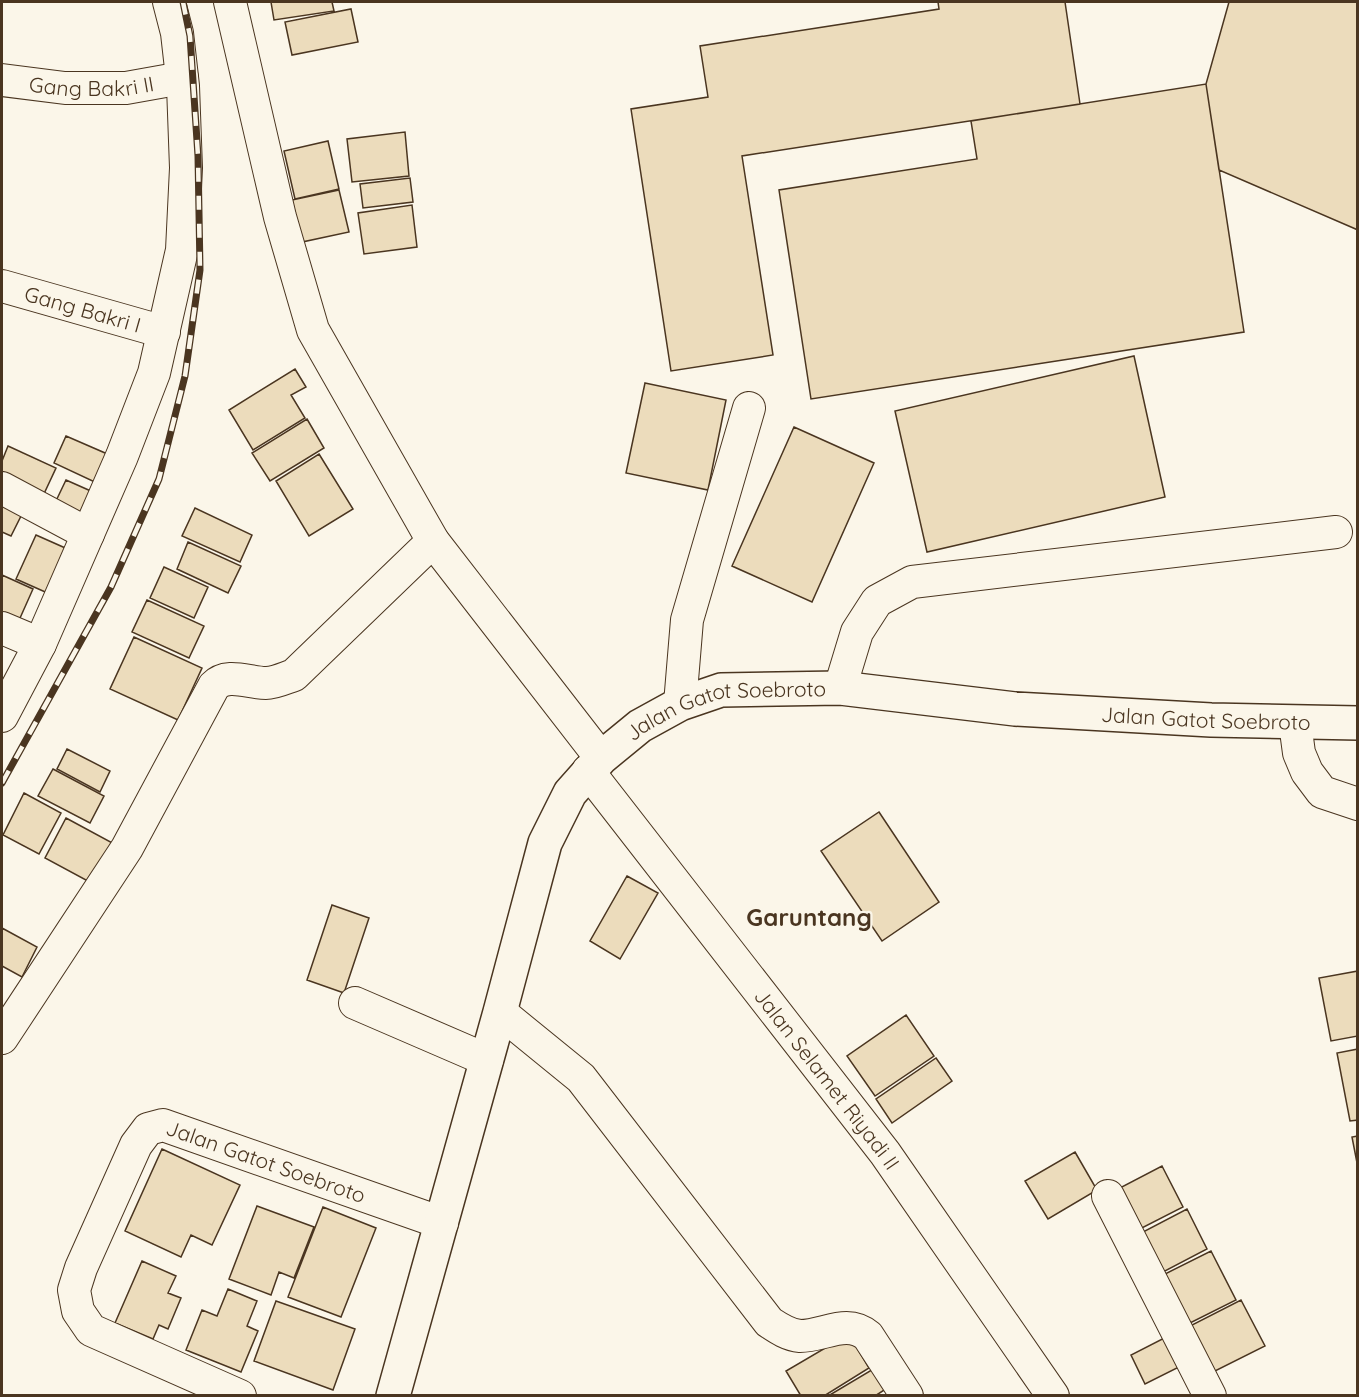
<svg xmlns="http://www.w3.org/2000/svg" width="1359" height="1397" font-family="Quicksand,sans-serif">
<rect width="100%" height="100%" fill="#fbf6e9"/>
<path fill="#ecdcbc" stroke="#4a3520" stroke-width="1.5" d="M271,2H332L334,11L274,20Z
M938,2H1065L1080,104L742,156L773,355L671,371L631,109L708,97L700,46L939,9Z
M1229,2H1358V230L1219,170L1206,84Z
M351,9L358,42L292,55L285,22Z
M1206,84L1244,332L811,399L779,190L977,159L971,121Z
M405,132L409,176L352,182L347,139Z
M328,141L339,189L295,199L284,151Z
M410,178L413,202L363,208L360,184Z
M339,190L349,232L302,242L292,200Z
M412,205L417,247L364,254L358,213Z
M1134,356L1165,497L927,552L895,411Z
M295,369L306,387L291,395L305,418L253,450L229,410Z
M645,383L726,400L708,490L626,473Z
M307,419L324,448L270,481L252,453Z
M794,427L874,463L812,602L732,566Z
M66,436L112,456L99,484L54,463Z
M8,446L56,468L42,498L2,480V461Z
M319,454L353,509L309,536L276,481Z
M66,480L102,496L91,521L54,505Z
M2,499L24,510L11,536L2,532Z
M195,508L252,535L240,562L182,536Z
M36,535L72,551L52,595L16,579Z
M188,542L241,566L228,593L177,569Z
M164,567L208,587L194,618L150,598Z
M2,575L33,589L16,627L2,621Z
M147,600L204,626L189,658L132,632Z
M134,637L202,668L178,720L110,689Z
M67,749L110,771L100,792L57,769Z
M53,769L104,796L90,823L38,796Z
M24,793L61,813L39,854L3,835Z
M879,812L939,902L882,941L821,851Z
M66,818L118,846L97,886L45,858Z
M627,876L658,893L620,959L590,941Z
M332,905L369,918L344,993L307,980Z
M2,928L37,947L22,977L2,966Z
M1358,971V1036L1331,1041L1319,978Z
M906,1015L934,1056L875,1096L847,1056Z
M1358,1049V1120L1350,1121L1337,1053Z
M936,1058L952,1081L892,1123L876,1099Z
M1358,1136V1168L1352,1137Z
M162,1149L240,1185L212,1245L191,1235L181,1257L125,1231Z
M1075,1152L1097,1190L1048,1219L1025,1181Z
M1162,1166L1183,1207L1134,1232L1114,1191Z
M257,1206L314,1227L294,1278L279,1272L271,1295L229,1279Z
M323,1207L376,1228L341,1317L288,1297Z
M1187,1209L1207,1249L1161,1273L1141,1233Z
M1211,1251L1236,1300L1188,1324L1163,1275Z
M142,1261L176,1276L168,1293L181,1298L168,1329L159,1325L153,1339L115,1323Z
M228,1289L257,1301L247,1326L258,1331L241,1372L186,1350L202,1310L217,1316Z
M1241,1300L1265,1346L1213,1372L1190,1326Z
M276,1301L355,1329L333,1390L254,1361Z
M1176,1332L1191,1361L1145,1384L1131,1355Z
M849,1334L869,1368L824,1396H801L786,1371Z
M880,1365L892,1385L875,1396H828Z"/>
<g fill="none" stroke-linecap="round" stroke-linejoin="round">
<g stroke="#4a3520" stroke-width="34">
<g id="minor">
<path d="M230,2L280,217L313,330L433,541L601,758"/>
<path id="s1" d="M2,80L65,88H126L182,78"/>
<path id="s2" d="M2,286L164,332"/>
<path d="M2,488L88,534"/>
<path d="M2,628L40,644"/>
<path d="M840,688L857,632L877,601L912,582L1336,532"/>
<path d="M680,704L687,620L749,408"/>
<path d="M2,716L40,644L122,456L154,373L182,250L186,168L183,86L177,33L169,2"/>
<path d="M1295,723L1299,753L1307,772L1322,792L1358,804"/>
<path id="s3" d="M588,771L885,1153L1053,1396"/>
<path d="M355,1003L487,1060"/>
<path d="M500,1012L581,1078L769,1322C778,1328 788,1335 800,1336C824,1336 847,1318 868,1336L907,1396"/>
<path d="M2,1038L127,848L214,686C227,672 249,683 266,683C275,683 285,678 294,675L433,541"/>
<path d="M1108,1196L1210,1396"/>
<path id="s4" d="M240,1396L91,1330L78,1311L74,1290L81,1268L136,1145L148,1129L163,1125L442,1223"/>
</g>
</g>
<g stroke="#4a3520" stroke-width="36">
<g id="major">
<path id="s5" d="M393,1396L500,1012L545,843L570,793L601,758L640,726L680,704L721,690L840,688L1015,709L1211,720L1358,723"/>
</g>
</g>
<use href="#minor" stroke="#fbf6e9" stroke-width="32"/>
<use href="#major" stroke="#fbf6e9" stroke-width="33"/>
<g stroke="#4a3520" stroke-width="7">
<path id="rail" d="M2,783L111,587L159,479L185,376L200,270L198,156L190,36L183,2"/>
</g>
<use href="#rail" stroke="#fbf6e9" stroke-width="4.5" stroke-dasharray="14" stroke-linecap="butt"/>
</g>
<g text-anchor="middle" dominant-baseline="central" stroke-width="4.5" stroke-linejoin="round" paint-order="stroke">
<g font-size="21" fill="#4a3520" stroke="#fbf6e9">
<text stroke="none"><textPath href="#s1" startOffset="90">Gang Bakri II</textPath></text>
<text stroke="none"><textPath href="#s2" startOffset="84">Gang Bakri I</textPath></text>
<text stroke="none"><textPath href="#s5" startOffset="816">Jalan Gatot Soebroto</textPath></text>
<text stroke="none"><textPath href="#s5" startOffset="1302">Jalan Gatot Soebroto</textPath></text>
<text stroke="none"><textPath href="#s3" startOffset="390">Jalan Selamet Riyadi II</textPath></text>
<text stroke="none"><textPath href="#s4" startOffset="510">Jalan Gatot Soebroto</textPath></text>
</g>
<g font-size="24" font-weight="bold" fill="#4a3520" stroke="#fbf6e9">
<text x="809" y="917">Garuntang</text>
</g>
</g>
<rect width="1359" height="1397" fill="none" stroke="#4a3520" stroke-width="6"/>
</svg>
